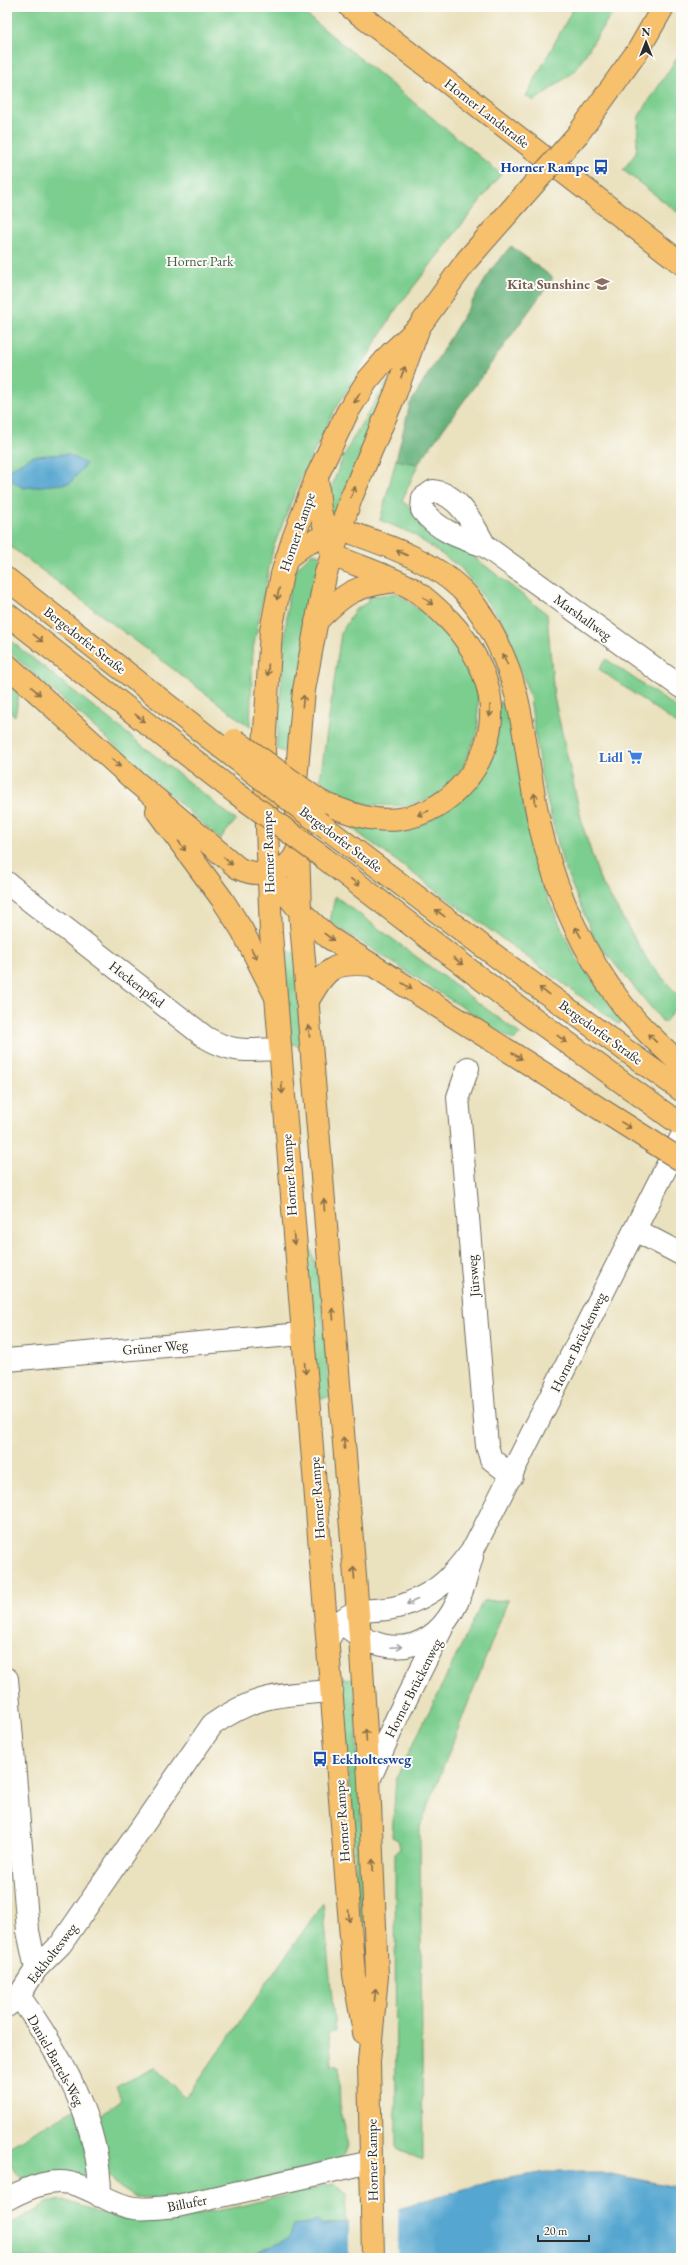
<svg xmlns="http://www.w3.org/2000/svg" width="688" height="2265" font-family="'EB Garamond',serif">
<rect width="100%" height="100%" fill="#fdfcf7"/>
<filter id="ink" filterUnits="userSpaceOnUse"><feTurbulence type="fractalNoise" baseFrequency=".025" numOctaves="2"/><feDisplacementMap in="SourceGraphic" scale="8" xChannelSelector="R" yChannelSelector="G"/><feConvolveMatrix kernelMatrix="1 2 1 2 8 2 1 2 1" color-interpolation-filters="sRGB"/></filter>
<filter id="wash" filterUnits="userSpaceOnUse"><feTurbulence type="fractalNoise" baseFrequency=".012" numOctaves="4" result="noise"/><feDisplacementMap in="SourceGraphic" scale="16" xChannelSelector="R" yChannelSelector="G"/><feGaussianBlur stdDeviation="0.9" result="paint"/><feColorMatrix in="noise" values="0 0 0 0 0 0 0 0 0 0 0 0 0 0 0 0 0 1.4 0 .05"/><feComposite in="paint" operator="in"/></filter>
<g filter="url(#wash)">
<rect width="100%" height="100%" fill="#eae1be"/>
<path fill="#7cce8f" stroke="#547c5d" d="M7,7H297L501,174L394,312L332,415L300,480L273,548L253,649L250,727L7,544Z
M574,7H619L606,22L575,71L534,101L526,96Z
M681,52V215L623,170L636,153L639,116Z
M388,381L390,383L336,512L327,511C333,463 363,422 388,381Z
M396,460L418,464L402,501L547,614L554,697L583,827L600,880L648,961L681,999V1002L664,1023L595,940L563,864L541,776L530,697L506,627L461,568L413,534L380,520Z
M312,553L320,555L290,754L276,749L289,588L298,567Z
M397,593L442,627L461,652L478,690V731L462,769L434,798L407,806L370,805L343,797L320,780L341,633L355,610L368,602V597Z
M7,638L236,820L220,839L7,650Z
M606,659L681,711V727L599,669Z
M7,684L19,694L15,716L7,710Z
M499,702H509L515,727L524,809L543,888L572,951L622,1022L618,1024L354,830V824L382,830L424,824L462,799L495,754Z
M335,896L520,1034V1035L513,1040L330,922Z
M283,950L295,953L301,1042L299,1046L287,1042Z
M310,1246L320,1281L330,1397L321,1398L316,1382L306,1247Z
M508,1600L420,1827L423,2160L396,2149L395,1853L400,1849L398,1840L392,1837L396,1779L483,1601Z
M354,1678L366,1923L360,1924L341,1679Z
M323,1903L335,2031L329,2032L332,2065L339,2066L340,2112L348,2145L344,2156L334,2163L173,2200L136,2198L118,2186L107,2173L93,2122L121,2100L116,2087L154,2068L186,2098Z
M77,2108L90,2172C83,2180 29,2182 20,2176C12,2170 7,2157 7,2148Z
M334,2184L347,2193L346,2223L324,2225L290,2238L247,2258H7V2226L49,2202L61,2199L123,2220L177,2219L236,2207Z"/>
<path fill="#65b17a" stroke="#486e52" d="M511,246L553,278L418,464L396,460L410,404L493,267Z"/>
<path fill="#55a6d0" stroke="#40687e" d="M68,454L86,464L70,483L23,488L7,478V471L33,456Z
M546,2172H601L681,2188V2258H247L289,2238L294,2226L316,2220L324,2225L346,2223L492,2181Z"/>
<path fill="#eae1be" d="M398,2206V2258H349V2221Z"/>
</g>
<g filter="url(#ink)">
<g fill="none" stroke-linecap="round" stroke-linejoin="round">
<g stroke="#6e6b5e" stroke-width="24">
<path id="minor" d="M485,546C474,525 459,494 433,491L423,498L422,510C438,531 461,538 485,546L681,687
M7,883L205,1037C234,1054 247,1050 280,1049
M468,1068L458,1097L487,1446L491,1459L512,1476
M635,1230L681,1254
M7,1360L302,1334
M347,1627C394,1664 441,1647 461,1593C466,1581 468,1569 472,1557
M328,1640C351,1596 373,1619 409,1603C443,1589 453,1575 475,1546L681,1138
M7,1679L28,1931L36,1969
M369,1780L399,1713L442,1628
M19,1996C61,2055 100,2122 100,2196
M7,2006L19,1996L36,1969L61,1944L212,1725C256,1694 280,1695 332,1691
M7,2199C29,2187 55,2176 80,2186C99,2193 114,2205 134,2208C149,2210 163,2207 177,2206L371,2162"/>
</g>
<g stroke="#6e6b5e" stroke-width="24">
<path id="major" d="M350,7L681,263
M578,134L639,49L663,7
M364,2033L354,1975L271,933L264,748L271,631L282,574L293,539L317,476L347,413L367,381L391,353L419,327L467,260L518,202
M373,2258L369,2062L377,1976L369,1780L360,1637L300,911L296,781L304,690L325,576L351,498L396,392L419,327"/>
</g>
<g stroke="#6e6b5e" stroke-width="24">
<path id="highway" d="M317,476L320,510L332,555C358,566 388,575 413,589C426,598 439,610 450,621C471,643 489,676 491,707C494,760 452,812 400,819C372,823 346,812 321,802
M287,558L304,545L341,529C382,544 429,558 461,589C472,599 481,613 489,627C529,696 523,763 543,838C558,897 585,955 622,1004C639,1026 660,1045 681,1064
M7,579L235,758
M7,614L236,793
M316,622C344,593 355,586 395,581
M7,665L135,781L238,868C258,878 289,874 297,851
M157,811L222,899L242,930L275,995
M322,825L521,975L681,1090
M324,858L510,1001L681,1125
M269,873L300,911L328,937L651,1141
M307,1002C327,968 332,961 373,965"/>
</g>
<use href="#minor" stroke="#fff" stroke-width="22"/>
<use href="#major" stroke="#f7c06c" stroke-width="22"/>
<use href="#highway" stroke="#f7c06c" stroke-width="22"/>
<g stroke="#6e6b5e" stroke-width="24" stroke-linecap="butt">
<path id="major-bridge" d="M518,202L578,134"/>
</g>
<g stroke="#6e6b5e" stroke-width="24" stroke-linecap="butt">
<path id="highway-bridge" d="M235,740L321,802
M235,758L322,825
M236,793L324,858
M651,1141L681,1160"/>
</g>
<use href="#major-bridge" stroke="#f7c06c" stroke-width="22"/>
<use href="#highway-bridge" stroke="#f7c06c" stroke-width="22"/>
</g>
<defs><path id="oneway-shaft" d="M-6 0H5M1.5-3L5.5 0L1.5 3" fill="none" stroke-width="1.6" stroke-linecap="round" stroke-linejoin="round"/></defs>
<g stroke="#876e48">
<use href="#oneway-shaft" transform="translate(403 372) rotate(-70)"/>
<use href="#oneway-shaft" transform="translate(357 398) rotate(121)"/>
<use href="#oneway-shaft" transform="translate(353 492) rotate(-67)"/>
<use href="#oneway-shaft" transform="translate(402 553) rotate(-156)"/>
<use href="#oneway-shaft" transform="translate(278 594) rotate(102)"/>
<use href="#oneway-shaft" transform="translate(428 601) rotate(40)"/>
<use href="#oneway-shaft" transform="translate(38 638) rotate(38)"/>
<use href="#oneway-shaft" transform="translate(505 659) rotate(-114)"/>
<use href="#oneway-shaft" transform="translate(268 670) rotate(94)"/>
<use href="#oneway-shaft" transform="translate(36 691) rotate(42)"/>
<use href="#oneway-shaft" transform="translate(303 701) rotate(-84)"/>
<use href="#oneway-shaft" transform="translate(490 711) rotate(91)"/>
<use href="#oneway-shaft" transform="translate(140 718) rotate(38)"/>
<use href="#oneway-shaft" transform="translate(116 763) rotate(42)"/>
<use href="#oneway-shaft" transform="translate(535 799) rotate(-99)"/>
<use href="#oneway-shaft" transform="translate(423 813) rotate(157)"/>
<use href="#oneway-shaft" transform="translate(182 846) rotate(54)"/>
<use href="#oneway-shaft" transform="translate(228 861) rotate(41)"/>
<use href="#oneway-shaft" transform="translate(355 882) rotate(38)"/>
<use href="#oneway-shaft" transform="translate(440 913) rotate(-143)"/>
<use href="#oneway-shaft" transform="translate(578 932) rotate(-120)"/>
<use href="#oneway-shaft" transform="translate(329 937) rotate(37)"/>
<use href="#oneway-shaft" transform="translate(254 954) rotate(63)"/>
<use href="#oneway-shaft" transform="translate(458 961) rotate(38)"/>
<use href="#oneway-shaft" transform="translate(407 986) rotate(32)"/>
<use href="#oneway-shaft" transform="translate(544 991) rotate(-144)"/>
<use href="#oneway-shaft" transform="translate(309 1031) rotate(-95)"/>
<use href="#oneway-shaft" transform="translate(652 1038) rotate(-136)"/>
<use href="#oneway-shaft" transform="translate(562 1039) rotate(36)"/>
<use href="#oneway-shaft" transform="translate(517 1056) rotate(32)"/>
<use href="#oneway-shaft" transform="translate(282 1088) rotate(86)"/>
<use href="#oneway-shaft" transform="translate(626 1125) rotate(32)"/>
<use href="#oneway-shaft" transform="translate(324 1205) rotate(-95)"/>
<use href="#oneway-shaft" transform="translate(294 1239) rotate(85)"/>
<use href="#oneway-shaft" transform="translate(333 1314) rotate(-95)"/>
<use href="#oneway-shaft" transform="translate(305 1368) rotate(85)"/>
<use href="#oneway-shaft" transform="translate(344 1443) rotate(-95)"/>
<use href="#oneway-shaft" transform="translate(354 1573) rotate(-95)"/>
<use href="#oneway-shaft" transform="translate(366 1735) rotate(-94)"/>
<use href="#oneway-shaft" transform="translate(373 1865) rotate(-92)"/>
<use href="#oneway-shaft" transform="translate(349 1916) rotate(86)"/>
<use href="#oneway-shaft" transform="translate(375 1995) rotate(-85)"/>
</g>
<g stroke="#a0a0a0">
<use href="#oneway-shaft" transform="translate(412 1602) rotate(156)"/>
<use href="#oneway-shaft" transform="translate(396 1647) rotate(-3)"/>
</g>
</g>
<defs>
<g id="bus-bare" transform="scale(1.2)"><path d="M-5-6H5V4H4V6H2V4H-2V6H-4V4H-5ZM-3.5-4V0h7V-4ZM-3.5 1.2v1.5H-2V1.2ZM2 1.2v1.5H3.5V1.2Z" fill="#1a4fb4" stroke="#fdfcf7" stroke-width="2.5" paint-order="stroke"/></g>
<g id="school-bare" transform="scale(1.2)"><path d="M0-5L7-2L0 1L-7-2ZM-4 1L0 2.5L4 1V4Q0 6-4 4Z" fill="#8d6e63" stroke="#fdfcf7" stroke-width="2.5" paint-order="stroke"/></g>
<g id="supermarket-bare" transform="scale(1.2)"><path d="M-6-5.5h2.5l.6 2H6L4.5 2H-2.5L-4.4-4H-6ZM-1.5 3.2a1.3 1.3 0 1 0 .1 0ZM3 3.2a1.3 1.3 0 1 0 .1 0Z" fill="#3f7fe0" stroke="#fdfcf7" stroke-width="2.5" paint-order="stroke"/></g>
</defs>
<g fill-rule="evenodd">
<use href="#bus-bare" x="601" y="167"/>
<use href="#school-bare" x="602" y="284"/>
<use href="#supermarket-bare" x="635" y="757"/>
<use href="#bus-bare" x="320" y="1759"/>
</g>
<g text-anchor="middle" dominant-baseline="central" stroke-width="4" stroke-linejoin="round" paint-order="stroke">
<g font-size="14" fill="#2b2b2b" stroke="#fdfcf7">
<text transform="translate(487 113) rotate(38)">Horner Landstraße</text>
<text transform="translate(297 532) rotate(-71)">Horner Rampe</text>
<text transform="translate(583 617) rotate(36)">Marshallweg</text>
<text transform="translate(85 640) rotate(38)">Bergedorfer Straße</text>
<text transform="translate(341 839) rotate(37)">Bergedorfer Straße</text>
<text transform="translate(268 852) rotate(-92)">Horner Rampe</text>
<text transform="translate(137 984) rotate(38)">Heckenpfad</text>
<text transform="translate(601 1032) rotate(36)">Bergedorfer Straße</text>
<text transform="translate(289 1175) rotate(-94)">Horner Rampe</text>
<text transform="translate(473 1276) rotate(-95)">Jürsweg</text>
<text transform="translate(578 1342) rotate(-64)">Horner Brückenweg</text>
<text transform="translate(155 1347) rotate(-5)">Grüner Weg</text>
<text transform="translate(317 1498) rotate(-94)">Horner Rampe</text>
<text transform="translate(413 1688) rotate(-63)">Horner Brückenweg</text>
<text transform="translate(342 1821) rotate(-94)">Horner Rampe</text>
<text transform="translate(52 1953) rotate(-52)">Eekholtesweg</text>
<text transform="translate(56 2060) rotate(61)">Daniel-Bartels-Weg</text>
<text transform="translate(372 2160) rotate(-91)">Horner Rampe</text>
<text transform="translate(187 2203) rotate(-11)">Billufer</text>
</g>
<g font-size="14" font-weight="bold" fill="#164399" stroke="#fdfcf7" text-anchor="end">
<text x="589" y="167">Horner Rampe</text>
<text x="332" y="1759" text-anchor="start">Eekholtesweg</text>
</g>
<g font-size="14" fill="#435c49" stroke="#fdfcf7">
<text x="200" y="261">Horner Park</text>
</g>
<g font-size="14" font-weight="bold" fill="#785e54" stroke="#fdfcf7" text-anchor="end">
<text x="590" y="284">Kita Sunshine</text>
</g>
<g font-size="14" font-weight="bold" fill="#366cbe" stroke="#fdfcf7" text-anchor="end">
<text x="623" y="757">Lidl</text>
</g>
</g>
<rect width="688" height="2265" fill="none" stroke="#fdfcf7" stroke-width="24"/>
<g transform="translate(646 42)" stroke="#fdfcf7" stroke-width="3" paint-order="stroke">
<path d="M0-3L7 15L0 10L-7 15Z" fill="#2b2b2b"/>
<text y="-6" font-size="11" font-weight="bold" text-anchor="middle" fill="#2b2b2b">N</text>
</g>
<path d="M538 2235v6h51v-6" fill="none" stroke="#2b2b2b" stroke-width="2"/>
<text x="544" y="2235" font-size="12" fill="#2b2b2b" stroke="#fdfcf7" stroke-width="3" paint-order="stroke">20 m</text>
</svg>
